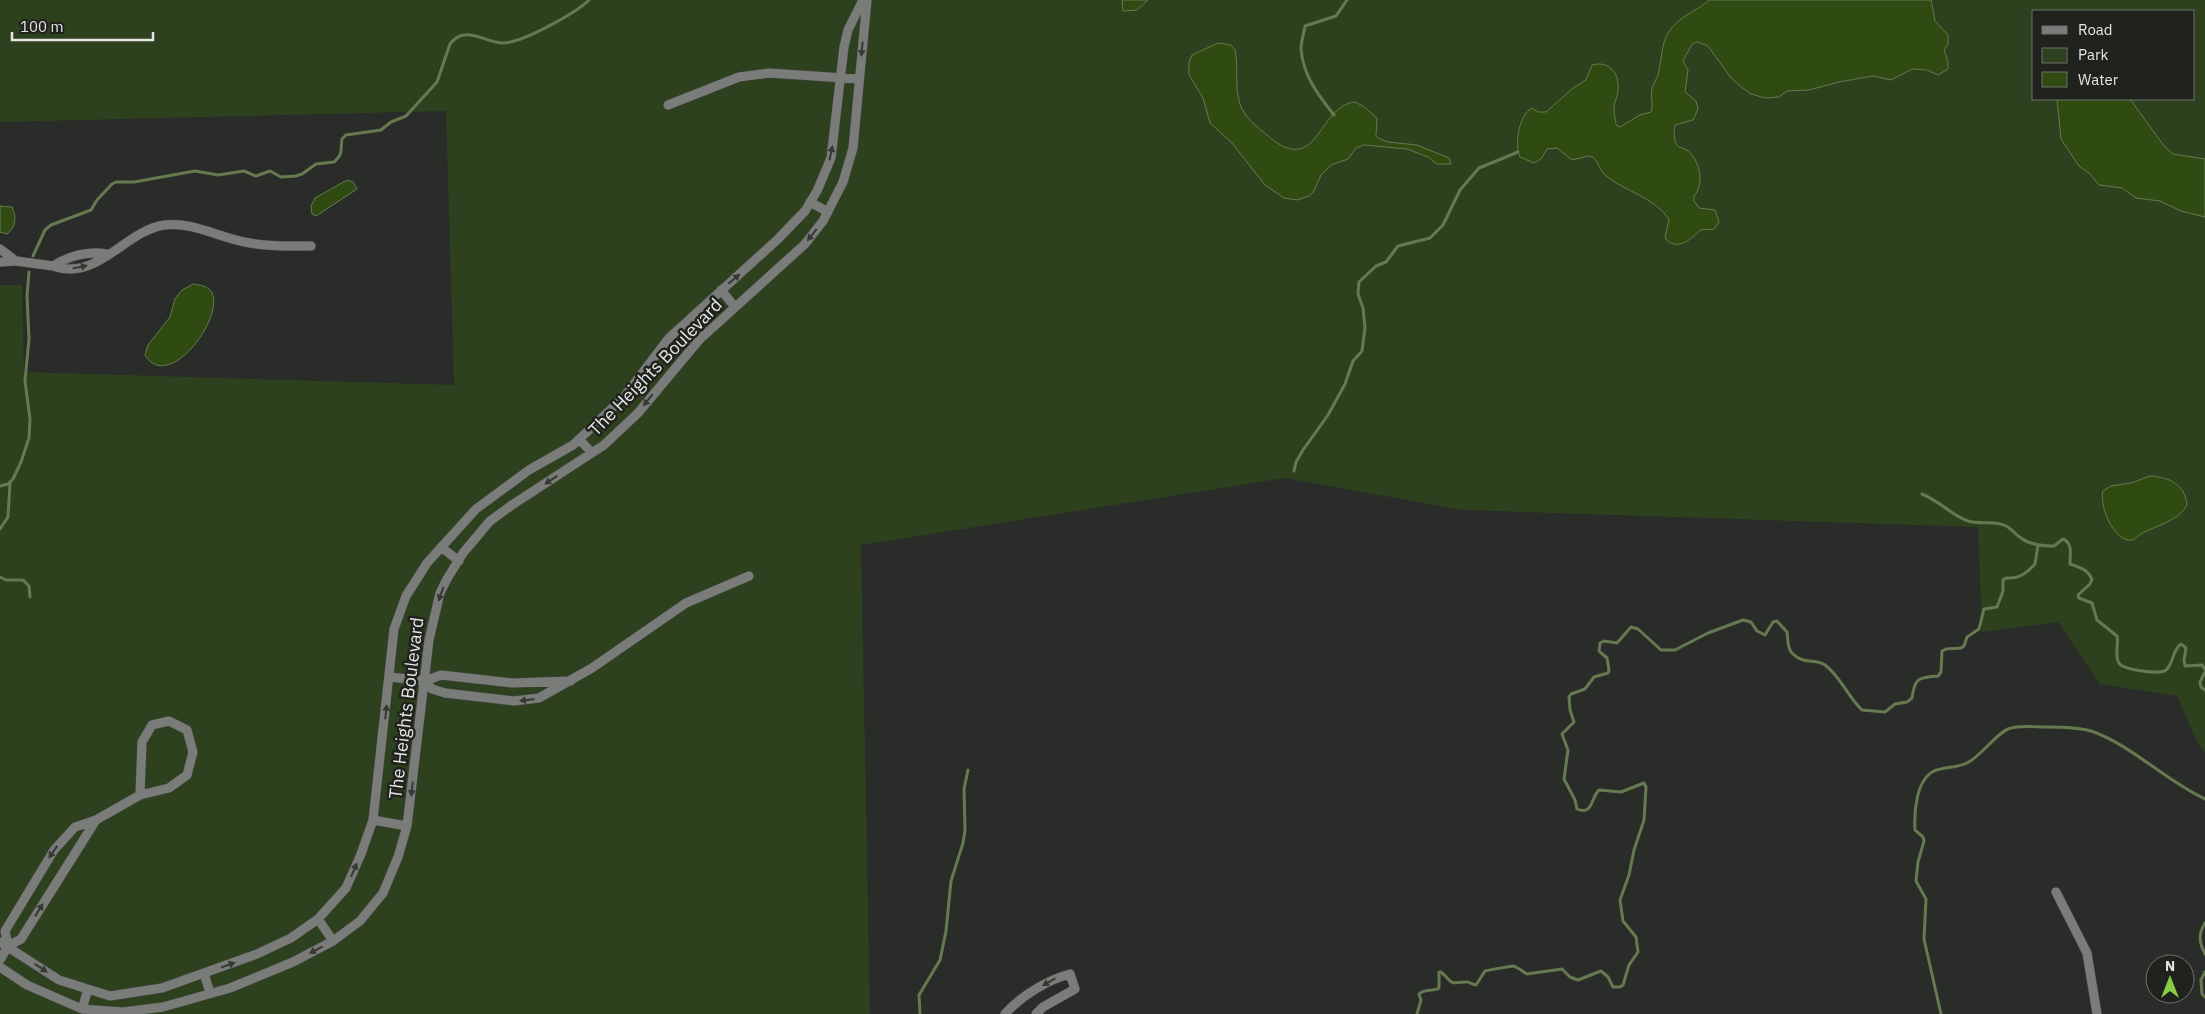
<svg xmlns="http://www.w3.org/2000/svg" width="2205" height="1014" font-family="'IBM Plex Sans',sans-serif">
<rect width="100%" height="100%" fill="#292c28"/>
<path fill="#2e411e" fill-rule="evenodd" d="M0,0H2205V752L2198,744L2177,696L2100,684L2058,622L1982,632L1978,527L1463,510L1285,478L861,545L870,1014H0V285H22L24,372L454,385L446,111L0,122ZM2034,11H2194V99H2034Z"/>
<path fill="#2f4b12" stroke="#667a51" d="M1122,0H1148L1137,10L1123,11Z
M1709,0H1931L1935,21L1948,35V44L1944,50L1948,62V69L1938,75L1927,70L1912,69L1891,80L1873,76L1839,82L1809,90L1787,91L1779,97L1765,98L1751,94L1740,86L1731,78L1708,46L1697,42L1692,44L1683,61L1688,70L1685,92L1696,101L1698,109L1693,120L1675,125C1674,131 1673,140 1677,145C1679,148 1684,148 1687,150C1700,160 1705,184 1694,196V201L1699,208L1715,210L1719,222L1714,229L1700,230C1691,240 1676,252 1665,238L1669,219C1654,197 1626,192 1606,176C1600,171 1598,162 1593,157L1588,156L1572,160L1557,148L1547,149L1541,159L1534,163L1520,157C1514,144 1519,115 1532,108L1538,112H1546L1573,88L1586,80L1592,65C1609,60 1620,74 1618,90C1618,96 1615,101 1614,106C1613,113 1616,119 1616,125L1620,127L1640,115L1651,112C1654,104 1650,97 1652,89C1653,84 1656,80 1658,75C1664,50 1659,34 1684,17C1693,11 1700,8 1709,0Z
M1218,43L1231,45L1235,50C1239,68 1234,86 1240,104C1244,117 1257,127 1267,135C1318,180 1317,106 1355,102L1363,106L1377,118L1376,136L1378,138L1388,142L1417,145L1449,158L1451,164H1437L1428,157L1407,149L1364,145L1356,148L1348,159L1331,165L1321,175L1314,191L1309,196L1297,200L1284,198L1265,185L1232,143L1210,123L1203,98L1189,75V62L1192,55Z
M2057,99H2130L2164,146L2173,154L2205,159V217L2181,211L2160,201L2136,198L2122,188L2099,185L2090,174L2079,166L2061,139Z
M347,180L353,182L357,189L316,216L312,214L311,206L315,198Z
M0,206L12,207C17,217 16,227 7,234L0,232Z
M193,284C200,285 207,286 211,291C227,316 168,394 145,355L148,345L170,317L175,299L182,290Z
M2150,476C2169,477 2185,484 2187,505C2178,522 2156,525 2141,534C2137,536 2134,542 2128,540C2112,537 2099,505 2103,491L2111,486L2131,483Z"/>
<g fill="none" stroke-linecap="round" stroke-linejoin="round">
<path stroke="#667a51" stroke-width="3" d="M1334,115C1318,95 1303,75 1301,49C1301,42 1304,33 1305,26L1336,16L1347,0
M33,256L45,230L51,225L91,210L97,200L112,184L116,182H134L195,171L218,175L244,171L256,176L270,171L281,177L296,176L302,174L316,164L334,162C344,154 340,149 342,139L346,135L381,130L391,122L406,116L437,82L450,44C465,24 485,43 503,43C522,43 576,13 589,0
M1294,471L1296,462L1303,450L1328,415L1345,384L1353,361L1362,351L1365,328L1363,308L1358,294L1359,282L1376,266L1386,262L1398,246L1430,238L1443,225L1460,190L1479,168L1518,152
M0,486L8,484L13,479L21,462L29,438L30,419L25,381L29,339L27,296L29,272
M1922,494C1938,500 1954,517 1968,521C1981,525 1995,520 2006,526C2012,529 2016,535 2021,538C2030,545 2043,546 2054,546L2063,539C2073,543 2070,554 2070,564C2081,568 2087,569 2092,579L2090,584L2078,595L2079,598L2092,603L2097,620L2117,636C2119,645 2114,656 2119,663C2123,670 2161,675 2166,670C2174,663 2172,650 2181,644L2186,648L2184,661L2185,666L2202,665L2205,669
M0,529L8,517L10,483
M0,577L6,580H23L29,586L30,597
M2205,672L2200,682L2201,687L2205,690
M2205,923C2198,935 2199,942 2205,954
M2205,972L2201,980L2202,994L2205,997
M920,1014L919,995L940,960L946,931L951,881L963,843L965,831L964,789L968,770
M1417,1014L1421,1000L1419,994C1425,988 1433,992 1439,988V972H1441C1454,983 1447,984 1465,982C1469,981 1472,985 1476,985L1485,971C1489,970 1512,966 1513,966C1518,967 1523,972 1527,974L1562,969L1570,977L1578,980L1601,971L1608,977L1613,987H1620L1623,985L1629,965L1638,952L1636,937L1623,921L1620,900L1629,875L1634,850L1644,820L1646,787L1644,783L1621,792L1599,790C1591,797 1593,816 1577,809L1575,800L1564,779L1568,750L1562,734L1574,722L1570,710L1569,697L1571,694L1585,689L1594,677L1608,673L1609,670L1607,658L1599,651L1600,643L1604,641L1617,643L1631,627L1638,629L1661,650H1675L1708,633L1743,620L1751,622L1757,631L1765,635L1773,622L1777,621L1787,632C1788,639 1787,649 1793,654C1804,665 1816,658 1825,665C1841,677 1848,697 1862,710L1885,712L1895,704L1907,702L1912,698C1915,677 1918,678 1938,676L1941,672L1942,651L1946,649L1961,648L1964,646L1967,637L1979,629L1984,609L1997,607L2003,591V580L2006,578C2019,579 2027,573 2035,564L2038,545
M1941,1014L1924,939L1926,899L1916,881L1918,862L1924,841L1923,837L1915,830C1914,812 1916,780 1934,771C1944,767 1957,768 1967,763C1981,756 1996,734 2008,729C2019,725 2034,727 2046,727C2061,727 2076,727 2091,731C2130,744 2166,781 2205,799"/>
<g stroke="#454744" stroke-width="10">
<path id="street" d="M668,105L739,77L769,73L859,79
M810,202L828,212
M0,249L16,261L0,262
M107,254C88,251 69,256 53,266C97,282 125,231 164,225C193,221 221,239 250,243C270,247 291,246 311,246
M16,261L53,266
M721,290L735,307
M579,439L592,453
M441,547L459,561
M390,677L425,681
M571,681L512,683L441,675L425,681L432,689L445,693L514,701L539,698L592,668L686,603L749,576
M96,820L140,795L169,788L187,775L193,752L187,730L169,721L152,725L142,742L140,795
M373,820L407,826
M2056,892L2087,953L2097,1014
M318,919L333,941
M0,942L59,980L110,996L162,988L257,954L291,938L318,919L346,888L361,854L373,820L394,629L406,596L427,563L476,509L529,470L573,445L624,397L669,338L777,240L805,211L817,191L831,158L844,47L848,30L863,0
M0,960L8,946L21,939L96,820L75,827L54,850L5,931L8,946
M0,967L27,985L82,1009L123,1012L163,1007L230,988L293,962L333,941L360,921L383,893L398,857L407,826L429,640L440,593L447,579L463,553L490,521L512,505L604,445L638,413L699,340L805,244L823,221L843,182L853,148L867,0
M204,973L210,993
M82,1009L88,989
M1005,1014C1021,996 1047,980 1070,974L1075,989L1043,1007L1036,1014"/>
</g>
<use href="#street" stroke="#797c78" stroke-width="9"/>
</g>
<defs><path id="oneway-solid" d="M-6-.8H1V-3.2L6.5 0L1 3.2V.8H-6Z" transform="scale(1.25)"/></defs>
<g fill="#363834">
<use href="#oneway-solid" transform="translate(862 49) rotate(96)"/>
<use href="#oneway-solid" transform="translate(831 153) rotate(-78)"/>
<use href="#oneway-solid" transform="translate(812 235) rotate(129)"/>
<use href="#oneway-solid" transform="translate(80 267) rotate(-12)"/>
<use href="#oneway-solid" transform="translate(734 279) rotate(-40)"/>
<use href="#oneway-solid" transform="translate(648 400) rotate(129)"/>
<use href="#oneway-solid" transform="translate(551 480) rotate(147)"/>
<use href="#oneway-solid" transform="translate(441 594) rotate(110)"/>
<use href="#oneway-solid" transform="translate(527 700) rotate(173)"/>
<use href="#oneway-solid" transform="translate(386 712) rotate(-84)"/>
<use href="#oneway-solid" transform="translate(412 789) rotate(97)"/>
<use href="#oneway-solid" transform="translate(53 852) rotate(125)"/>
<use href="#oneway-solid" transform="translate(354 870) rotate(-66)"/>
<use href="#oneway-solid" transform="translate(39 910) rotate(-58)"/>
<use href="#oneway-solid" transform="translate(316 950) rotate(152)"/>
<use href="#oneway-solid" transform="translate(228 965) rotate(-19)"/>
<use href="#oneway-solid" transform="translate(41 968) rotate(33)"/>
<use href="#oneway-solid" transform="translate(1049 982) rotate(150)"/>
</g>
<g text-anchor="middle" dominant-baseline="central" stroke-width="5" stroke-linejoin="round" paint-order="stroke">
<g font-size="18" fill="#e6e7e5" stroke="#20221e">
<text transform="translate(655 367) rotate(-46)">The Heights Boulevard</text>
<text transform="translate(406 708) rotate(-83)">The Heights Boulevard</text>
</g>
</g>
<rect x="2032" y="10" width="162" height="90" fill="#20221e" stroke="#6f716e"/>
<rect x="2042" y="26" width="25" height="8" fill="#797c78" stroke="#6f716e"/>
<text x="2078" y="35" font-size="15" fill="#e6e7e5">Road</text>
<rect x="2042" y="48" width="25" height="15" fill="#2e411e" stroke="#6f716e"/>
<text x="2078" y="60" font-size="15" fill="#e6e7e5">Park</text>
<rect x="2042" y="72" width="25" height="15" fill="#2f4b12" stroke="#6f716e"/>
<text x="2078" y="85" font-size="15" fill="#e6e7e5">Water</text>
<g transform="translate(2170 979)"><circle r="24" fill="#20221e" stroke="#6f716e"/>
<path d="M0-4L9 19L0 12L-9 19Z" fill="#8ace47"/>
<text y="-8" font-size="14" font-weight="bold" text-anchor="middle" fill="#e6e7e5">N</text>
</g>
<path d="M12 32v8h141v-8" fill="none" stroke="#e6e7e5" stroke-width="2.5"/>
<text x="20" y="32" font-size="15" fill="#e6e7e5" stroke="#20221e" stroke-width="4" paint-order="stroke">100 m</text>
</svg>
